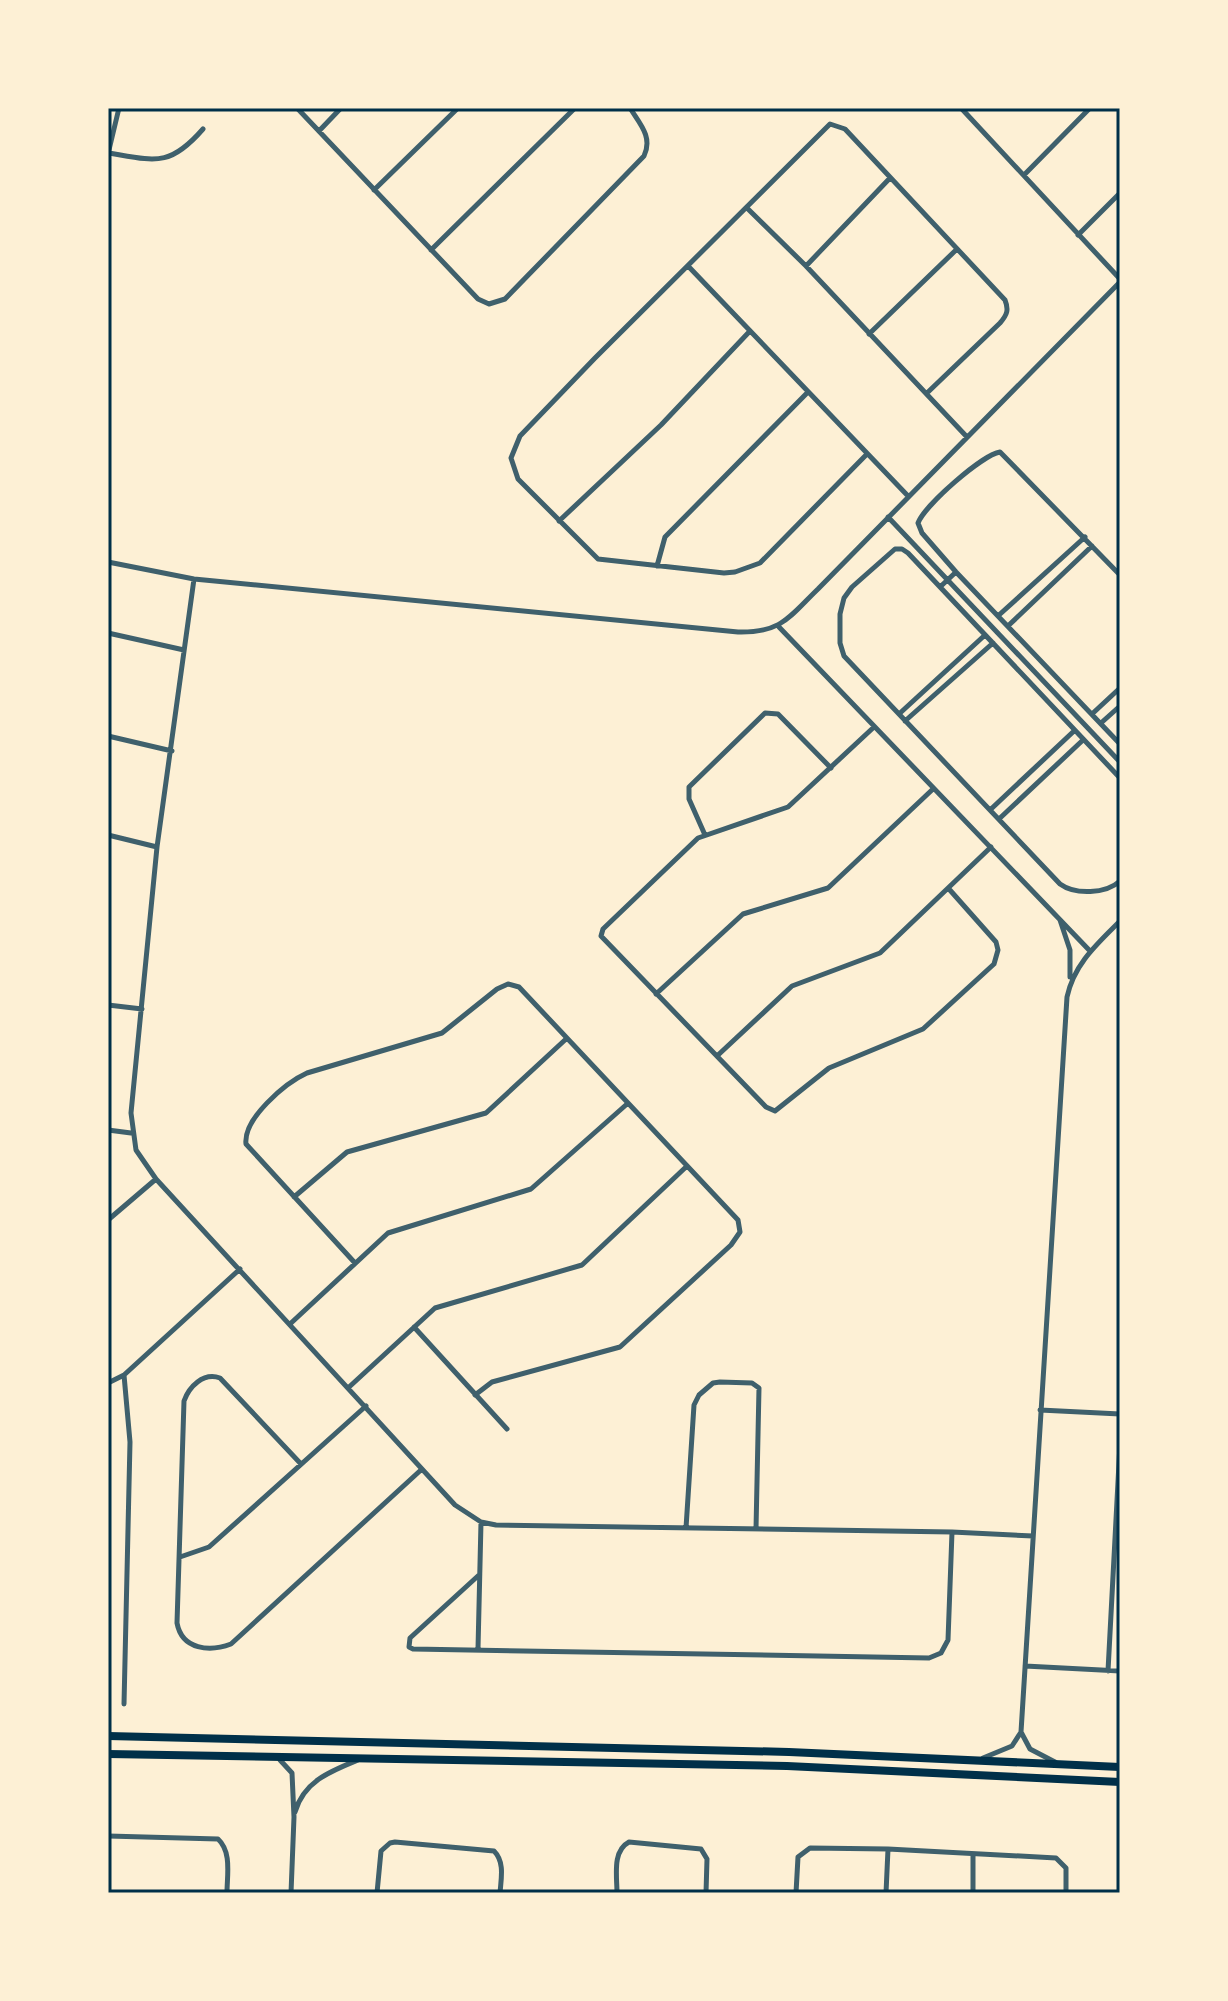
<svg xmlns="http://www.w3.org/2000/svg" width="1228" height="2001" font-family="'Sofia Sans Condensed',sans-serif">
<rect width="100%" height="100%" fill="#fdf0d5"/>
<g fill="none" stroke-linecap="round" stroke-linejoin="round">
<path stroke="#3f606c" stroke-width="5" d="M297,108L478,299L489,304L505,299L644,156C653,137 640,124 630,108
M961,108L1120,279
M319,131L341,108
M109,153C156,161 170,167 203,129
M108,154L119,108
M1024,175L1090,108
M374,190L458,108
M748,209L806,266L967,437
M1078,235L1120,193
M431,250L575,108
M806,266L890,178
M689,267L908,496
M869,334L957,249
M867,454L760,563L735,572L724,573L598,559L518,479L511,458L520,436L595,358L830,124L845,129L1005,300C1009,310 1007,315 1000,323L927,393
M888,517L1120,762
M559,521L661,425L750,331
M108,562L194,579L738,632C782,633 789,617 818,589L1120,282
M657,566L665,537L808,392
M1120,575L1000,452C982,455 925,505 918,523L922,533L956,572L1120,744
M194,579L157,847L131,1113L136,1150L156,1179L455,1505L481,1522L496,1525L952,1532L1033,1536
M940,587L956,572
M999,615L1085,537
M1009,625L1092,546
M779,627L1090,951
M108,633L184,650
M899,714L985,635
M1092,714L1120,688
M905,721L993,643
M1101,723L1120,706
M874,727L788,807L698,838L603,929L601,936L766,1107L775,1111L829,1068L923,1029L994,964L998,950L996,942L949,889
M108,736L172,751
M1120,778L908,553L902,549H895L852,587L844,598L840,614V643L844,656L1060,884C1075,895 1106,894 1120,881
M990,810L1074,731
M999,819L1083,740
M108,835L157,847
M705,835L689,799V787L765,713L778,714L831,768
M1060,920L1070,950V977
M656,994L743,914L828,888L933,789
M108,1005L142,1009
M717,1056L792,986L880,953L991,847
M108,1130L131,1133
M294,1197L347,1152L486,1113L566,1039
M108,1220L156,1179
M355,1263L246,1144C243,1119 285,1083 307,1073L442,1033L497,989L508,984L519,987L738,1220L740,1232L731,1245L620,1347L492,1382L475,1395
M290,1324L388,1233L531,1189L627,1104
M414,1327L507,1429
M108,1383L124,1375L240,1269
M348,1388L435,1308L582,1265L687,1166
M1040,1410L1120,1414
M301,1464L220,1378C203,1372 189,1387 184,1401L177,1623C182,1650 210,1652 231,1644L422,1469
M686,1528L694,1405L699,1395L713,1383L720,1382L752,1383L759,1388L756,1529
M180,1557L209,1547L366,1406
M479,1575L410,1638L409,1647L413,1649L929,1658L941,1653L948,1640L952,1532
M478,1649L481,1522
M1025,1666L1120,1671
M1108,1671L1120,1444
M124,1704L130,1442L124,1375
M983,1758L1012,1746L1021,1732
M280,1760L292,1773L294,1817L291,1893
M1055,1762L1030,1749L1021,1732L1067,997C1074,964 1097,944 1120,921
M295,1812C304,1781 331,1771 358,1760
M108,1836L218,1839C232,1852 227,1875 227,1893
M377,1893L381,1851L390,1843L395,1842L494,1851C505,1862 501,1879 500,1893
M617,1893C617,1876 612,1851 629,1842L701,1849L707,1859L706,1893
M796,1893L798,1857L810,1848L888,1849L1056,1858L1066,1868V1893
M886,1893L888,1849
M973,1893V1854"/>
<path stroke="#003049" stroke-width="8" d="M108,1736L789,1752L1120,1767
M108,1754L787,1766L1120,1782"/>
</g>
<rect width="1228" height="2001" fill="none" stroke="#fdf0d5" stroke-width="220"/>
<rect x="110" y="110" width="1008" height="1781" fill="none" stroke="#003049" stroke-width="3"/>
</svg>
